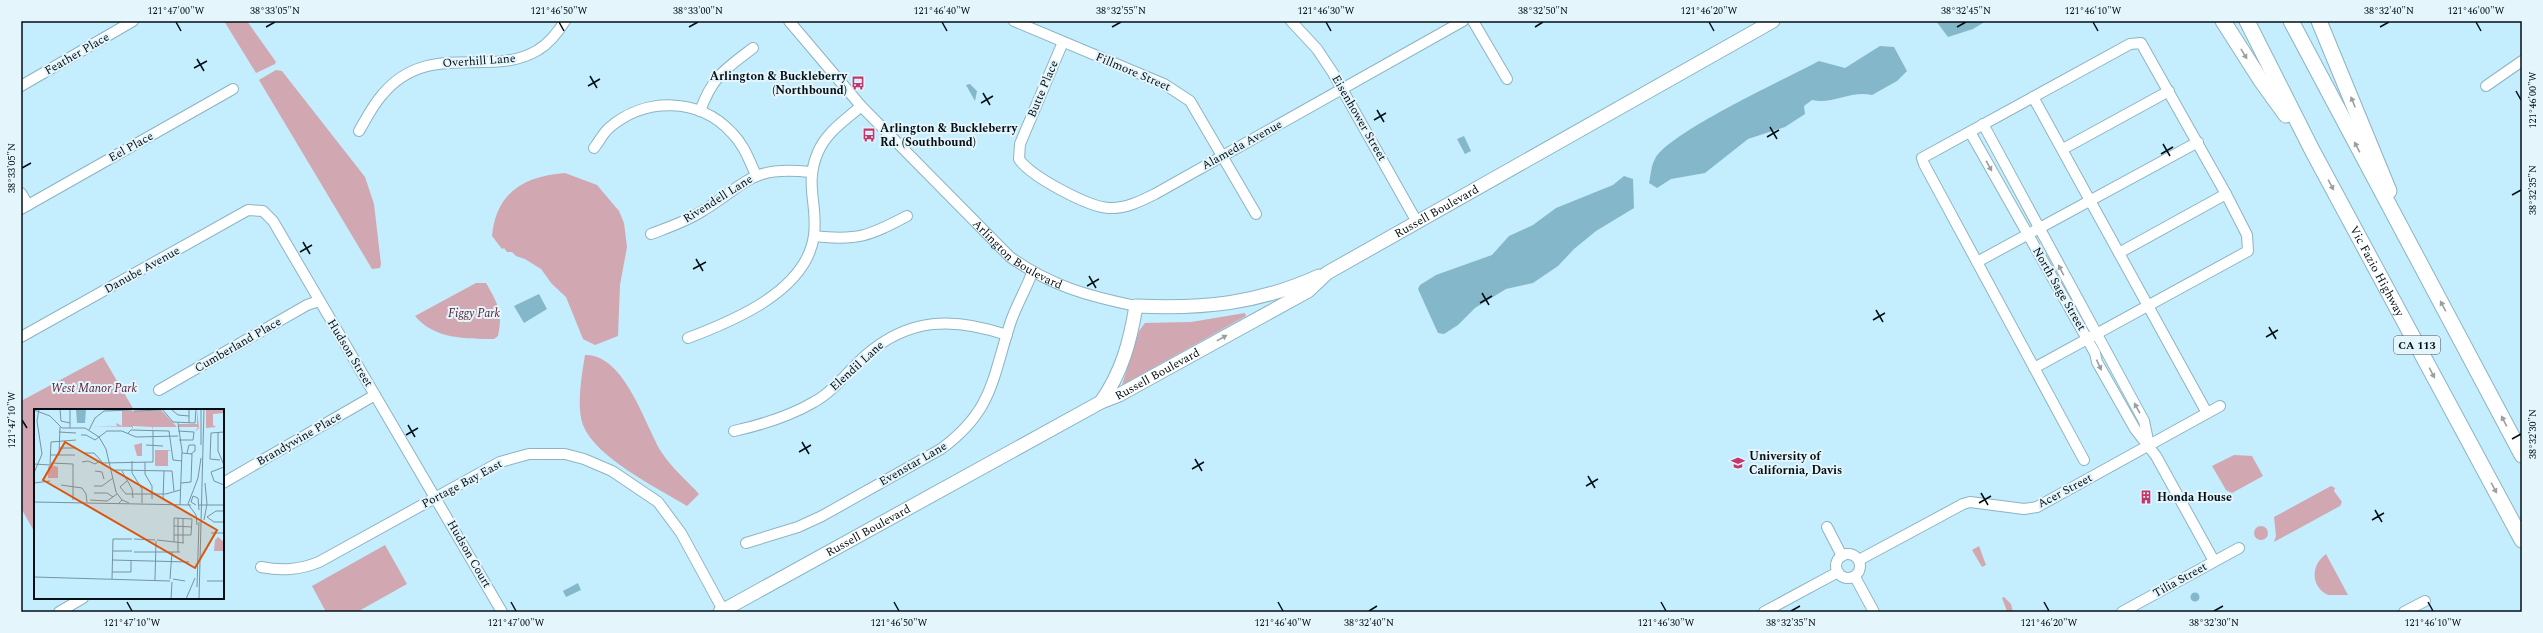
<svg xmlns="http://www.w3.org/2000/svg" width="2543" height="633" font-family="Spectral,serif">
<rect width="100%" height="100%" fill="#c4edfd"/>
<path fill="#d1a7b1" d="M224,21H247L276,62L275,64L256,73Z
M276,70L282,71L365,177L374,204L381,264L380,268L372,269L259,80Z
M565,173L597,185L619,211L624,223L627,247L620,285L618,336L595,345L583,339L566,297L552,284L541,269L525,259L516,256L512,252H507L504,248L502,249L492,236C496,192 525,176 565,173Z
M476,283H486C498,304 503,312 498,336L494,339C466,339 434,339 415,316Z
M1245,313L1246,316L1122,385L1139,331L1145,323L1191,322Z
M585,355C625,354 645,426 662,453C672,468 687,481 699,494L687,506C656,487 596,458 583,425C576,407 582,374 585,355Z
M103,357L134,410H35V533L21,508V401Z
M2234,455L2252,456L2263,476L2232,493L2226,490L2212,466Z
M2331,486L2335,488L2334,491L2342,502L2340,506L2274,542L2276,536L2274,517Z
M2254 533a7 7 0 1 1 14 0a7 7 0 1 1-14 0Z
M385,545L407,584L357,612H326L312,586Z
M1979,546L1986,565L1982,567L1972,550Z
M2326,554L2348,595H2328C2310,586 2311,565 2326,554Z
M2004,597L2011,604L2013,612L2007,611L2002,598Z"/>
<path fill="#84b7ca" d="M1936,21H1986L1973,29L1948,37Z
M1880,46L1894,47L1907,71L1897,81L1872,95C1851,90 1832,105 1812,100L1804,106L1805,114L1785,127L1748,139L1705,173L1671,179L1657,188L1649,183C1651,175 1651,165 1655,159C1669,132 1788,78 1819,61L1845,68Z
M970,84L977,91L975,101L966,85Z
M1464,136L1471,151L1465,154L1457,139Z
M1624,176L1633,179L1634,208L1596,231L1574,249L1558,266L1533,283L1506,289L1475,308L1458,325L1444,334L1438,333L1418,289L1420,285L1436,275L1492,255L1509,236L1533,225L1556,208L1613,185Z
M539,294L547,309L524,323L514,306Z
M578,583L581,590L566,597L563,591Z
M2190.5 597a4.5 4.5 0 1 1 9 0a4.5 4.5 0 1 1-9 0Z"/>
<g fill="none" stroke-linecap="round" stroke-linejoin="round">
<g stroke="#8cb4c3" stroke-width="12">
<g id="minor">
<path id="s1" d="M789,21L861,106L1010,257C1051,286 1088,296 1136,306"/>
<path d="M1014,21L1164,84L1190,101L1256,214"/>
<path d="M1291,21L1317,49L1333,73L1417,222"/>
<path d="M1473,21L1507,79"/>
<path d="M1063,42L1020,144L1019,159C1030,176 1088,207 1109,208C1125,209 1141,201 1155,194L1463,21"/>
<path d="M21,86L133,21"/>
<path d="M2486,86L2522,61"/>
<path d="M2033,97L2207,413"/>
<path d="M700,111C713,76 724,70 753,48"/>
<path d="M1983,124L2144,421L2149,445"/>
<path d="M359,131C366,119 373,105 382,95C428,39 491,79 538,50C550,43 558,32 565,21"/>
<path d="M1970,132L2095,353L2097,362L2135,429L2156,456L2214,561"/>
<path d="M594,148C599,142 603,133 609,128C645,97 699,97 732,133C744,145 749,160 756,175"/>
<path d="M2063,149L2169,91"/>
<path d="M21,193L28,205"/>
<path d="M21,209L233,89"/>
<path d="M651,234C669,227 688,221 704,210C749,182 751,166 810,172"/>
<path d="M814,236C858,241 869,236 907,216"/>
<path d="M2119,253L2226,194"/>
<path d="M1977,262L2198,142"/>
<path d="M21,337L248,210L263,211L273,221L502,612"/>
<path d="M688,338C733,321 807,291 814,235C818,204 804,184 818,152C827,131 846,120 861,106"/>
<path d="M2034,368L2248,251L2247,235L2226,194L2141,43L2130,44L1922,158L1924,164L2084,460"/>
<path d="M159,390L307,305L319,301"/>
<path d="M734,431C761,425 790,416 814,402C834,391 848,371 865,356C909,317 954,317 1007,335"/>
<path d="M223,483L375,395"/>
<path d="M1827,527L1842,556"/>
<path d="M746,543L798,527L822,516L941,449C994,410 992,378 1011,321C1017,304 1026,289 1032,273"/>
<circle cx="1848" cy="566" r="12"/>
<path d="M1859,560L1963,504L1970,502L2024,509L2037,507L2220,406"/>
<path d="M261,567C282,571 299,570 319,562L500,462L529,454H565L584,459L612,471L658,502L681,533L723,610"/>
<path d="M1855,577L1874,612"/>
<path d="M59,612L83,598"/>
<path d="M1764,612L1838,572"/>
<path d="M2122,612L2239,548"/>
<path d="M2404,612L2425,601"/>
</g>
</g>
<g stroke="#8cb4c3" stroke-width="15">
<g id="major">
<path d="M1101,402C1122,372 1130,342 1136,306C1203,309 1257,304 1319,276"/>
<path id="s2" d="M720,612L1101,402L1119,395L1308,291L1327,273L1773,21"/>
</g>
</g>
<g stroke="#8cb4c3" stroke-width="17">
<g id="highway">
<path d="M2223,21L2260,79L2286,115"/>
<path id="s3" d="M2247,21L2312,150L2522,540"/>
<path d="M2291,21L2522,455"/>
<path d="M2319,21L2389,191"/>
</g>
</g>
<use href="#minor" stroke="#fff" stroke-width="10"/>
<use href="#major" stroke="#fff" stroke-width="13"/>
<use href="#highway" stroke="#fff" stroke-width="15"/>
</g>
<defs><path id="oneway-solid" d="M-6-.8H1V-3.2L6.5 0L1 3.2V.8H-6Z"/></defs>
<g fill="#9a9fa1">
<use href="#oneway-solid" transform="translate(2244 54) rotate(59)"/>
<use href="#oneway-solid" transform="translate(2353 102) rotate(-112)"/>
<use href="#oneway-solid" transform="translate(2357 147) rotate(-118)"/>
<use href="#oneway-solid" transform="translate(1989 166) rotate(61)"/>
<use href="#oneway-solid" transform="translate(2331 185) rotate(62)"/>
<use href="#oneway-solid" transform="translate(2061 270) rotate(-118)"/>
<use href="#oneway-solid" transform="translate(2443 306) rotate(-118)"/>
<use href="#oneway-solid" transform="translate(1222 338) rotate(-29)"/>
<use href="#oneway-solid" transform="translate(2099 365) rotate(65)"/>
<use href="#oneway-solid" transform="translate(2432 373) rotate(62)"/>
<use href="#oneway-solid" transform="translate(2137 408) rotate(-119)"/>
<use href="#oneway-solid" transform="translate(2504 421) rotate(-118)"/>
<use href="#oneway-solid" transform="translate(2494 488) rotate(62)"/>
</g>
<path fill="none" stroke="#020f14" stroke-width="1.5" d="M176,22L181,31M559,22L564,31M942,22L947,31M1326,22L1331,31M1709,22L1714,31M2093,22L2098,31M2476,22L2481,31M266,27L275,22M689,27L698,22M1112,27L1121,22M1535,27L1543,22M1957,27L1966,22M2380,27L2389,22M197,59L204,71M194,68L207,61M590,76L597,88M588,86L600,79M2516,91L2521,100M983,93L990,105M981,103L993,96M1377,110L1384,122M1374,120L1386,113M1770,127L1777,139M1767,137L1779,130M2163,144L2170,156M2161,154L2173,147M22,168L31,163M2512,195L2521,190M303,242L310,254M300,252L312,245M696,259L703,271M693,269L706,262M1089,276L1096,288M1087,286L1099,279M1482,293L1489,305M1480,303L1492,296M1876,310L1883,322M1873,320L1885,313M2269,327L2276,339M2266,337L2278,330M22,420L27,428M408,425L415,437M406,435L418,428M2512,439L2521,434M802,442L809,454M799,452L811,445M1195,459L1202,471M1192,469L1204,462M1588,476L1595,488M1586,486L1598,479M1981,493L1988,505M1979,503L1991,496M2375,510L2382,522M2372,520L2384,513M127,602L132,611M511,602L516,611M894,602L899,611M1278,602L1283,611M1661,602L1666,611M2044,602L2049,611M2428,602L2433,611M1369,611L1377,606M1791,611L1800,606M2214,611L2223,606"/>
<defs>
<g id="bus-bare" transform="scale(1.08)"><path d="M-5-6H5V4H4V6H2V4H-2V6H-4V4H-5ZM-3.5-4V0h7V-4ZM-3.5 1.2v1.5H-2V1.2ZM2 1.2v1.5H3.5V1.2Z" fill="#c3376c" stroke="#e5f5fc" stroke-width="2.5" paint-order="stroke"/></g>
<g id="university-bare" transform="scale(1.08)"><path d="M0-5L7-2L0 1L-7-2ZM-4 1L0 2.5L4 1V4Q0 6-4 4Z" fill="#c3376c" stroke="#e5f5fc" stroke-width="2.5" paint-order="stroke"/></g>
<g id="building-bare" transform="scale(1.08)"><path d="M-4-6H4V6H1V3H-1V6H-4ZM-2.5-4.3h1.7v1.8h-1.7ZM.8-4.3h1.7v1.8H.8ZM-2.5-1h1.7V.8h-1.7ZM.8-1h1.7V.8H.8Z" fill="#c3376c" stroke="#e5f5fc" stroke-width="2.5" paint-order="stroke"/></g>
</defs>
<g fill-rule="evenodd">
<use href="#bus-bare" x="858" y="83"/>
<use href="#bus-bare" x="869" y="135"/>
<use href="#university-bare" x="1738" y="463"/>
<use href="#building-bare" x="2146" y="497"/>
</g>
<g text-anchor="middle" dominant-baseline="central" stroke-width="4" stroke-linejoin="round" paint-order="stroke">
<rect fill="#e5f5fc" stroke="#46545a" stroke-width="1" x="2394" y="336" width="46" height="18" rx="3"/>
<g font-size="11" font-weight="bold" fill="#020f14">
<text x="2417" y="345">CA 113</text>
</g>
<g font-size="12" fill="#020f14" stroke="#e5f5fc">
<text transform="translate(77 54) rotate(-30)">Feather Place</text>
<text transform="translate(479 61) rotate(-4)">Overhill Lane</text>
<text transform="translate(1133 72) rotate(23)">Fillmore Street</text>
<text transform="translate(1043 89) rotate(-67)">Butte Place</text>
<text transform="translate(1359 118) rotate(60)">Eisenhower Street</text>
<text transform="translate(1242 145) rotate(-29)">Alameda Avenue</text>
<text transform="translate(131 147) rotate(-29)">Eel Place</text>
<text transform="translate(718 199) rotate(-32)">Rivendell Lane</text>
<text stroke="none"><textPath href="#s2" startOffset="822">Russell Boulevard</textPath></text>
<text stroke="none"><textPath href="#s1" startOffset="328">Arlington Boulevard</textPath></text>
<text transform="translate(142 270) rotate(-29)">Danube Avenue</text>
<text stroke="none"><textPath href="#s3" startOffset="282">Vic Fazio Highway</textPath></text>
<text transform="translate(2059 289) rotate(60)">North Sage Street</text>
<text transform="translate(238 345) rotate(-30)">Cumberland Place</text>
<text transform="translate(350 353) rotate(59)">Hudson Street</text>
<text transform="translate(857 366) rotate(-42)">Elendil Lane</text>
<text stroke="none"><textPath href="#s2" startOffset="498">Russell Boulevard</textPath></text>
<text transform="translate(299 439) rotate(-30)">Brandywine Place</text>
<text transform="translate(913 464) rotate(-30)">Evenstar Lane</text>
<text transform="translate(462 484) rotate(-28)">Portage Bay East</text>
<text transform="translate(2065 491) rotate(-28)">Acer Street</text>
<text stroke="none"><textPath href="#s2" startOffset="169">Russell Boulevard</textPath></text>
<text transform="translate(469 554) rotate(60)">Hudson Court</text>
<text transform="translate(2180 580) rotate(-29)">Tilia Street</text>
</g>
<g font-size="12" font-weight="bold" fill="#020f14" stroke="#e5f5fc" text-anchor="start">
<text x="847" y="76" text-anchor="end">Arlington &amp; Buckleberry<tspan x="847" dy="14">(Northbound)</tspan></text>
<text x="880" y="128">Arlington &amp; Buckleberry<tspan x="880" dy="14">Rd. (Southbound)</tspan></text>
<text x="1749" y="456">University of<tspan x="1749" dy="14">California, Davis</tspan></text>
<text x="2157" y="497">Honda House</text>
</g>
<g font-size="12" font-style="italic" fill="#5c2034" stroke="#e5f5fc">
<text x="474" y="313">Figgy Park</text>
<text x="94" y="388">West Manor Park</text>
</g>
</g>
<g transform="translate(34 409)">
<rect width="190" height="190" fill="#c4edfd"/>
<path d="M163,0L165,19L161,23L164,18H144L145,15H163ZM172,0H190V4L179,5V16L182,18L172,19ZM88,2H128L143,18H119L118,21V18L99,17V20L98,18L57,17H83L82,14L88,17ZM108,34V47H103L100,36ZM121,41H138L134,42V57H121ZM17,56L24,58V69H14V58ZM184,128L190,133V142H180L181,131Z" fill="#d1a7b1"/>
<path d="M42,0H52L51,14H43Z" fill="#84b7ca"/>
<path fill="none" stroke="#7694a0" stroke-width="1" d="M26,0L27,12L36,14M36,0V19M128,0L139,13L161,14L162,0M155,0V14M0,1L16,7L28,19H51L65,28L72,40L82,83L88,91M138,1L144,6L155,7M100,2L128,1M144,14L148,42L146,96M55,21L61,9L70,2L98,1M144,22L160,23L159,31H145M25,23L42,24M184,23V42L190,56M94,24L97,21L135,22L139,51L148,52M47,26H52L61,31L73,22H88L102,28L144,27M112,36L129,37M167,36V0M25,39H41M50,44H60L69,54L119,53V21M153,44L155,36H161V42L157,45M17,46H41M25,46L26,18M186,51L176,50L177,24L190,23M98,52V64L108,80V94M48,53L54,52L61,55L66,52M111,53V65L118,77V90M17,54L39,55V91M0,55L16,56L17,33L42,31M190,58L177,63L180,72L190,76M81,61L138,62L140,82M61,62L68,63L70,70M88,62L98,80L99,89M0,64L8,45L3,12L5,0M93,72L86,78L92,85H132L146,81M0,74L16,72M147,74L157,73L158,45L148,44M27,76L48,79L52,85L53,93M60,77H68L79,69M60,84H73L79,88M129,90L130,62M56,91L73,92L83,85M0,93L157,96M84,95L88,91L95,94M162,96L157,93L159,87L164,89L165,101M165,96H190M190,102H182L173,108L180,113H190M170,111L173,95L171,74M163,116L162,106L154,95L164,69L167,49M140,117L158,118M177,124H190M100,130L121,131M123,131L150,134M140,133V109L158,110L157,126H140M149,134V109M79,142H98M100,143H146M144,143V109M78,151L155,153M78,163H97V152M0,168L136,172M78,170L79,130H98M136,170L138,143M139,170L151,172M121,171L122,132M173,172H190M163,178L165,113M137,190L138,173M152,190L161,169M165,190L170,0"/>
<path fill="#dc550c" fill-opacity="0.15" stroke="#dc550c" stroke-width="2" d="M31,33L183,121L161,159L9,71Z"/>
<rect width="190" height="190" fill="none" stroke="#020f14" stroke-width="2"/>
</g>
<rect width="2543" height="633" fill="none" stroke="#e5f5fc" stroke-width="44"/>
<rect x="22" y="22" width="2499" height="589" fill="none" stroke="#020f14" stroke-width="1.5"/>
<g font-size="10" text-anchor="middle" fill="#020f14">
<text x="176" y="14">121°47'00"W</text>
<text x="275" y="14">38°33'05"N</text>
<text x="559" y="14">121°46'50"W</text>
<text x="698" y="14">38°33'00"N</text>
<text x="942" y="14">121°46'40"W</text>
<text x="1121" y="14">38°32'55"N</text>
<text x="1326" y="14">121°46'30"W</text>
<text x="1543" y="14">38°32'50"N</text>
<text x="1709" y="14">121°46'20"W</text>
<text x="1966" y="14">38°32'45"N</text>
<text x="2093" y="14">121°46'10"W</text>
<text x="2389" y="14">38°32'40"N</text>
<text x="2476" y="14">121°46'00"W</text>
<text transform="translate(2532 100) rotate(-90)" y="4">121°46'00"W</text>
<text transform="translate(11 168) rotate(-90)" y="4">38°33'05"N</text>
<text transform="translate(2532 190) rotate(-90)" y="4">38°32'35"N</text>
<text transform="translate(11 420) rotate(-90)" y="4">121°47'10"W</text>
<text transform="translate(2532 434) rotate(-90)" y="4">38°32'30"N</text>
<text x="132" y="626">121°47'10"W</text>
<text x="516" y="626">121°47'00"W</text>
<text x="899" y="626">121°46'50"W</text>
<text x="1283" y="626">121°46'40"W</text>
<text x="1369" y="626">38°32'40"N</text>
<text x="1666" y="626">121°46'30"W</text>
<text x="1791" y="626">38°32'35"N</text>
<text x="2049" y="626">121°46'20"W</text>
<text x="2214" y="626">38°32'30"N</text>
<text x="2433" y="626">121°46'10"W</text>
</g>
</svg>
